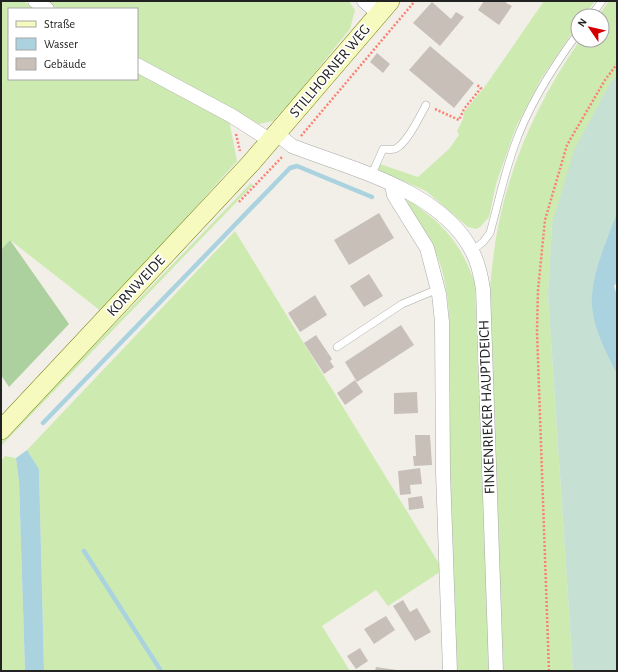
<svg xmlns="http://www.w3.org/2000/svg" width="618" height="672" font-family="'Alegreya Sans',sans-serif">
<rect width="100%" height="100%" fill="#f2efe9"/>
<path fill="#cdebb0" d="M1,1H23L36,9H9V79H137V70L229,120L237,161L102,312L10,240L1,250Z
M46,1H349L355,10L350,29L299,92L273,121L259,124L137,57V9H58Z
M544,1H595L584,16H578V24L541,79L516,127L496,184L489,217L480,227L476,229L468,227L426,191L378,170L380,164L418,177L449,149L459,135L457,131L463,119L464,112L486,85Z
M609,1H617V75L610,83L552,224L548,294L573,671H503L490,296C490,278 493,261 495,244C507,168 537,102 580,40H602V16H598Z
M251,183L253,185L1,446V442Z
M406,200C412,202 417,206 422,210C449,229 465,253 475,284L490,671H453C452,582 450,493 448,404C448,363 453,323 445,283C439,252 425,230 406,205L405,202Z
M235,231L443,570L388,606L376,590L322,626L350,671H44L39,469L27,450Z
M5,456L16,458L19,481L25,671H1V461Z"/>
<path fill="#add19e" d="M10,240L69,324L9,387L1,375V250Z"/>
<path fill="#c6e0d4" d="M617,75V212L595,278L592,296L606,351L617,374V671H573L548,294L552,224L574,150L610,83Z"/>
<path fill="#aad3df" d="M617,212V282L614,286L617,296V374C605,350 590,322 592,295C594,267 608,239 617,212Z
M27,450L39,469L44,671H25L19,481L16,458Z"/>
<g fill="none" stroke-linecap="round" stroke-linejoin="round">
<path stroke="#aad3df" stroke-width="4.5" d="M43,423L290,168L297,166L372,197
M84,551L161,671"/>
</g>
<path fill="#c7bfb8" d="M484,1H507L506,3L512,6L499,25L478,10Z
M432,2L451,19L456,12L464,17L440,46L413,23Z
M430,46L474,83L454,108L409,70Z
M377,53L390,64L383,73L370,62Z
M379,213L394,238L349,265L334,240Z
M369,274L383,296L364,307L350,286Z
M315,295L327,315L300,332L288,313Z
M401,325L414,345L357,382L345,362Z
M316,335L332,359L330,361L334,367L324,374L304,343Z
M355,380L363,392L345,405L337,393Z
M417,392L418,413L394,414V393Z
M415,435H430L432,465L414,466L413,456H416Z
M420,468L422,484L410,485L411,494L400,495L398,471Z
M422,496L424,508L409,510L408,498Z
M403,600L410,612L417,608L431,632L415,641L393,606Z
M386,616L395,630L374,644L364,629Z
M360,648L368,661L356,669L347,656Z
M376,667L397,670V671H375Z"/>
<g fill="none" stroke-linecap="round" stroke-linejoin="round">
<g stroke="#a9a9a9" stroke-width="8">
<path id="lane" d="M591,16L602,1
M371,176L383,149C386,149 392,150 395,149C407,144 420,116 426,105
M472,251L483,242L490,233C498,204 504,175 514,147C528,106 552,68 578,33
M337,347L402,304L438,289"/>
</g>
<g stroke="#a9a9a9" stroke-width="15">
<path id="street" d="M35,1L47,9
M364,1L379,14
M137,65L232,116L271,141
M277,134L292,146C351,169 441,190 472,251C478,262 481,276 483,289L496,671
M392,185L394,195L427,248L439,294L442,322L443,472L450,671"/>
</g>
<g stroke="#707d05" stroke-width="20">
<path id="secondary" d="M1,430L251,163L390,1"/>
</g>
<path stroke="#fa8072" stroke-width="2.5" stroke-dasharray="2 2" stroke-linecap="butt" d="M435,109L459,120L464,109L481,88L476,84
M236,134L240,151
M301,136L415,1
M239,202L283,156
M549,671L537,331L538,290L545,220L567,145L605,80L617,64"/>
<use href="#lane" stroke="#fff" stroke-width="7"/>
<use href="#street" stroke="#fff" stroke-width="14"/>
<use href="#secondary" stroke="#f7fabf" stroke-width="19"/>
</g>
<g text-anchor="middle" dominant-baseline="central" stroke-width="3.5" stroke-linejoin="round" paint-order="stroke">
<g font-size="15" fill="#222" stroke="#fff">
<text transform="translate(330 71) rotate(-50)">STILLHORNER WEG</text>
<text transform="translate(136 286) rotate(-47)">KORNWEIDE</text>
<text transform="translate(487 407) rotate(-92)">FINKENRIEKER HAUPTDEICH</text>
</g>
</g>
<rect width="618" height="672" fill="none" stroke="#222222" stroke-width="4"/>
<rect x="8" y="8" width="130" height="72" fill="#ffffff" stroke="#a7a7a7"/>
<rect x="16" y="21" width="20" height="6" fill="#f7fabf" stroke="#a7a7a7"/>
<text x="44" y="28" font-size="12" fill="#222222">Straße</text>
<rect x="16" y="38" width="20" height="12" fill="#aad3df" stroke="#a7a7a7"/>
<text x="44" y="48" font-size="12" fill="#222222">Wasser</text>
<rect x="16" y="58" width="20" height="12" fill="#c7bfb8" stroke="#a7a7a7"/>
<text x="44" y="68" font-size="12" fill="#222222">Gebäude</text>
<g transform="translate(590 28) rotate(304)"><circle r="19" fill="#ffffff" stroke="#a7a7a7"/>
<path d="M0-3L7 15L0 10L-7 15Z" fill="#d40000"/>
<text y="-6" font-size="11" font-weight="bold" text-anchor="middle" fill="#222222">N</text>
</g>
</svg>
